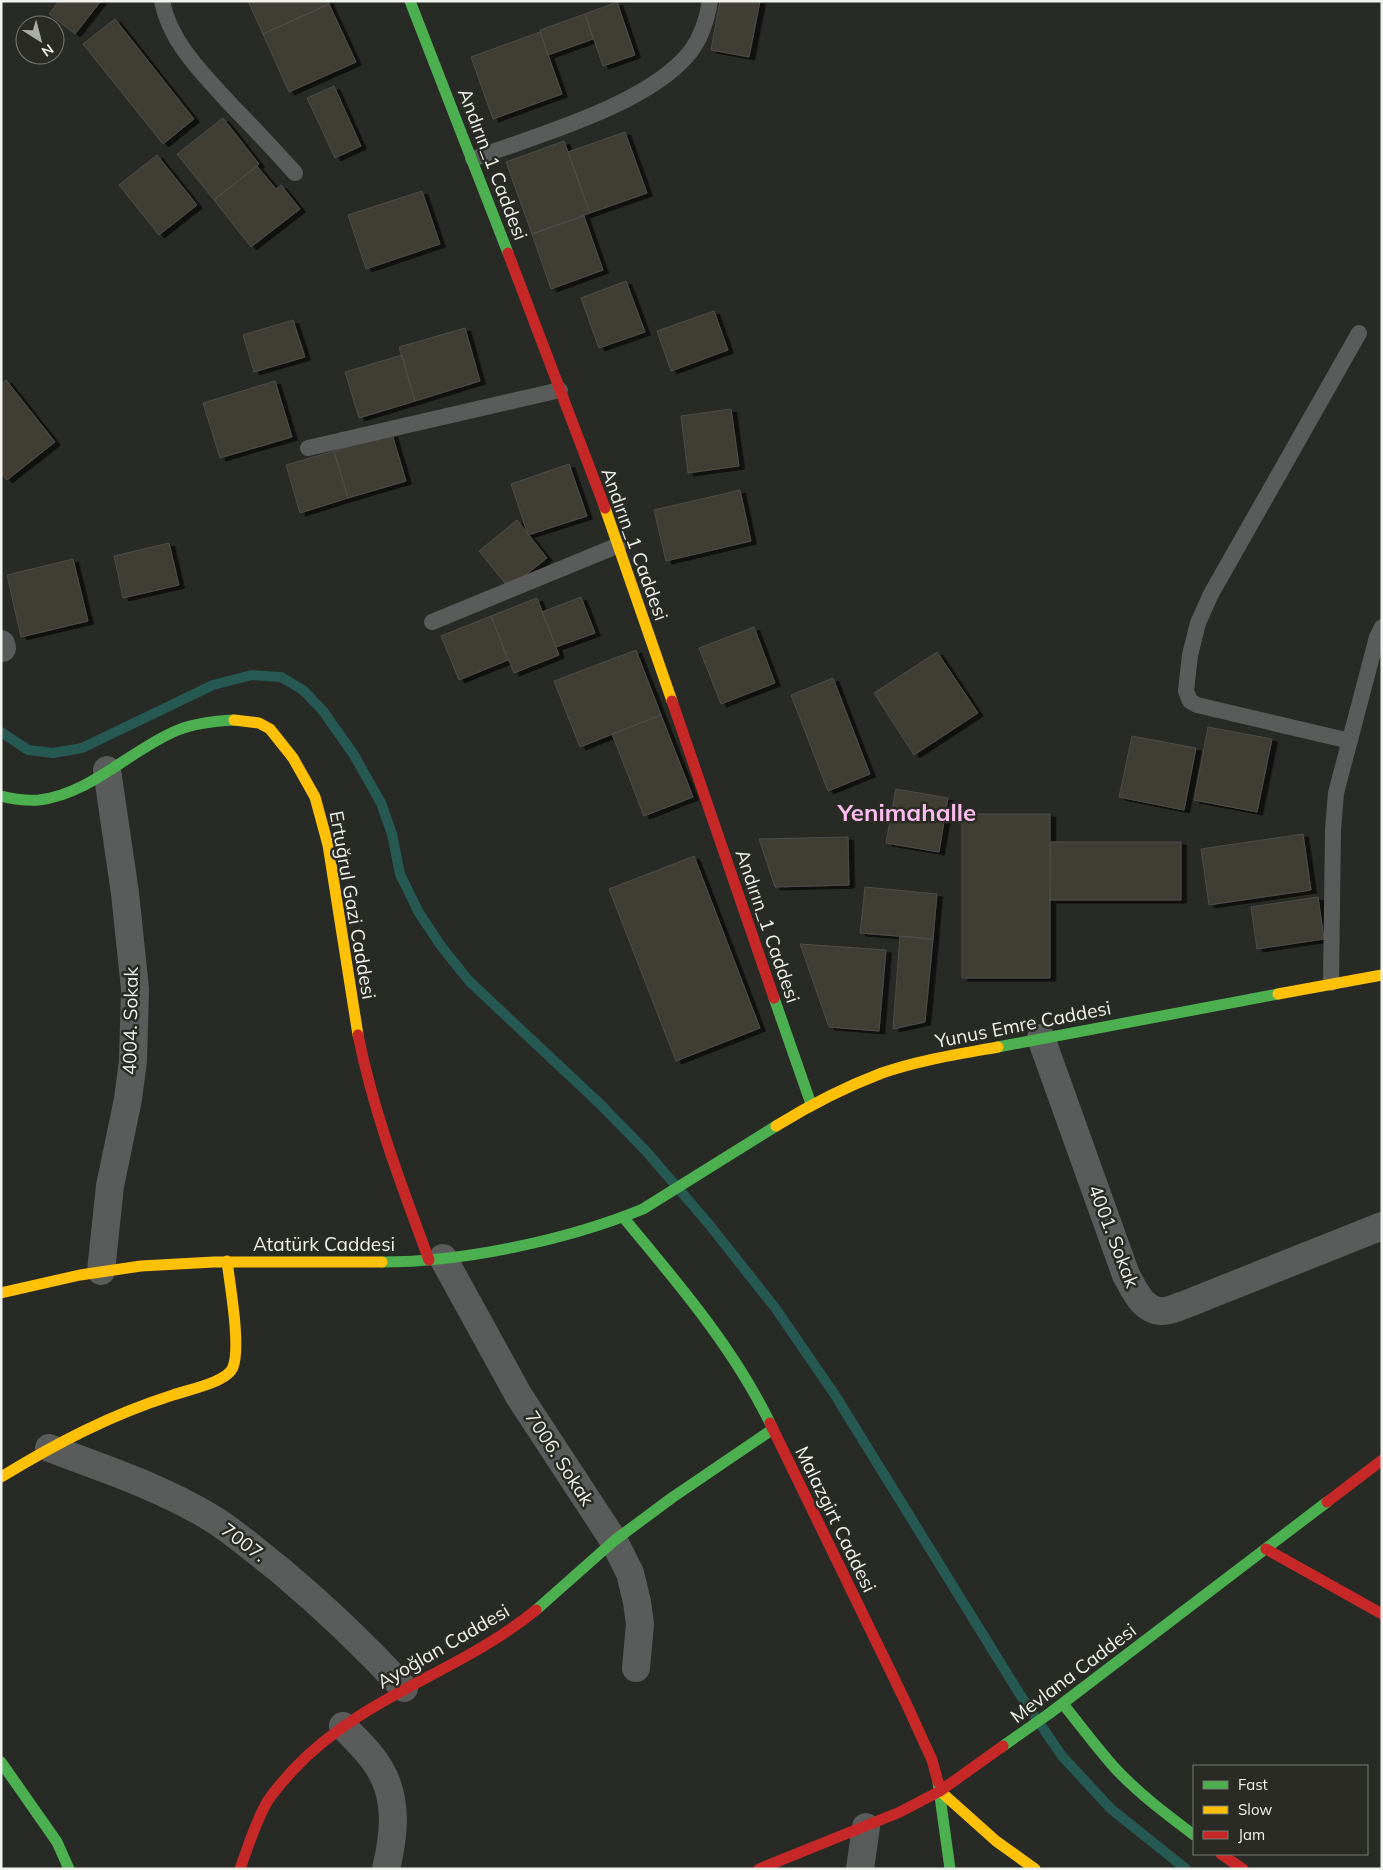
<svg xmlns="http://www.w3.org/2000/svg" width="1383" height="1870" font-family="Mulish,sans-serif">
<defs>
<filter id="shadow"><feDropShadow dx="5.5" dy="3" stdDeviation="0" flood-color="#0009"/></filter>
</defs>
<rect width="100%" height="100%" fill="#282a25"/>
<g fill="none" stroke-linecap="round" stroke-linejoin="round">
<path stroke="#255952" stroke-width="10" d="M1,732L28,750L53,753L82,748L213,685L252,675L281,677L303,690L323,711L354,755L381,803L392,834L400,874L419,913L441,946L469,981L599,1103L645,1150L708,1223L776,1309L835,1395L1019,1693L1062,1756L1111,1809L1186,1869"/>
</g>
<path fill="#403e34" stroke="#4d4d4a" filter="url(#shadow)" d="M59,1H101L75,34L49,14Z
M248,1H328L329,4L263,34Z
M720,1H760L749,57L711,50Z
M617,2L635,55L603,66L585,14Z
M329,4L356,62L289,92L263,34Z
M585,14L593,39L548,55L540,30Z
M115,19L194,119L163,144L83,44Z
M540,32L562,94L493,119L471,57Z
M334,86L361,146L335,158L307,98Z
M223,118L259,164L214,200L177,154Z
M625,132L647,193L590,213L568,152Z
M564,141L590,213L532,234L506,162Z
M157,155L197,205L159,235L119,185Z
M257,166L276,189L281,185L300,209L251,247L214,200Z
M422,191L440,244L366,269L348,215Z
M584,216L603,270L551,289L532,234Z
M626,281L645,332L599,348L581,298Z
M714,311L728,350L671,371L657,331Z
M293,320L305,357L254,372L243,335Z
M465,328L480,381L415,401L399,347Z
M402,355L415,401L359,418L345,372Z
M6,380L55,442L7,480L1,473V384Z
M275,381L292,437L220,458L203,403Z
M731,409L739,466L688,473L681,416Z
M392,434L406,481L348,498L334,451Z
M334,451L348,498L300,513L286,465Z
M569,464L587,516L528,535L511,484Z
M740,490L751,541L666,561L654,510Z
M517,520L547,558L509,588L479,551Z
M169,543L179,585L123,598L114,556Z
M73,559L88,621L21,637L7,575Z
M581,597L595,633L556,647L542,612Z
M537,598L559,655L514,673L491,616Z
M491,616L508,660L459,680L441,636Z
M754,627L775,683L721,704L699,648Z
M636,650L661,715L580,747L554,681Z
M937,652L978,713L914,755L874,693Z
M833,678L870,774L828,791L791,695Z
M661,715L693,797L644,816L612,734Z
M1208,727L1272,739L1257,812L1194,800Z
M1132,736L1196,748L1184,810L1119,797Z
M896,789L948,798L939,852L886,843Z
M962,814H1050V978H962Z
M1303,834L1311,890L1209,905L1201,849Z
M848,837L849,885L775,887L759,839Z
M1051,842H1181V900H1050Z
M694,856L760,1028L676,1061L609,889Z
M865,887L937,894L933,939L860,933Z
M1318,897L1324,939L1257,949L1251,907Z
M900,936L933,939L925,1022L893,1029Z
M800,944L886,950L879,1031L829,1027Z"/>
<g fill="none" stroke-linecap="round" stroke-linejoin="round">
<path stroke="#5a5c5b" stroke-width="16" d="M162,1C170,44 206,77 234,108C255,129 275,151 295,173
M473,159C537,135 649,105 691,51C702,36 707,19 710,1
M308,448L560,390
M432,622L619,545
M1350,741L1197,705L1190,701L1186,691L1190,655L1198,623L1211,594L1359,333
M1331,983L1333,830L1336,793L1377,637L1382,627"/>
<path stroke="#5a5c5b" stroke-width="28" d="M1,644L2,648
M1041,1038L1126,1275C1134,1289 1142,1310 1161,1311C1168,1312 1177,1307 1184,1305L1382,1226
M443,1258L519,1396L614,1541L630,1573L637,1602L640,1624L636,1668
M101,1271L110,1186L128,1099L133,1061L135,989L125,893L107,770
M49,1448C105,1469 163,1488 213,1519C237,1534 258,1553 280,1570C324,1607 365,1646 404,1688
M343,1726C356,1740 372,1754 381,1771C398,1801 394,1836 386,1869
M860,1869L866,1827"/>
<path stroke="#4caf50" stroke-width="11" d="M410,1L508,253
M1,796C13,799 26,801 39,800C91,794 131,749 178,730C196,723 215,721 234,720
M774,998L811,1104
M998,1047L1278,994
M623,1217C677,1282 733,1347 770,1423
M382,1262C464,1262 567,1240 643,1209L776,1126
M536,1610L615,1540L673,1497L773,1429
M1063,1704C1080,1725 1096,1747 1114,1767C1138,1793 1166,1814 1194,1835
M1003,1746L1050,1713L1327,1502
M1,1762L57,1842L69,1869
M938,1782L950,1869"/>
<path stroke="#ffc107" stroke-width="11" d="M605,508L672,701
M234,720L259,723L270,729L293,758L315,797L328,845L358,1035
M1278,994L1382,975
M776,1126C810,1105 845,1087 882,1073C919,1060 960,1054 998,1047
M1,1293L80,1275L141,1266L214,1262H382
M1,1477C57,1443 110,1415 173,1395C187,1390 228,1382 233,1367C241,1346 230,1286 227,1261
M940,1791L996,1841L1035,1869"/>
<path stroke="#c62828" stroke-width="11" d="M508,253L605,508
M672,701L774,998
M358,1035C374,1114 401,1184 429,1260
M770,1423L906,1703L932,1760L938,1782
M1327,1502L1382,1460
M1266,1549L1382,1614
M1221,1854L1243,1869
M240,1869C248,1847 255,1823 267,1802C274,1791 284,1780 293,1770C363,1695 459,1673 536,1610
M759,1869L900,1812L940,1791L1003,1746"/>
</g>
<g text-anchor="middle" dominant-baseline="central" stroke-width="5" stroke-linejoin="round" paint-order="stroke">
<g font-size="19" fill="#f1f3ee" stroke="#292b24">
<text transform="translate(493 164) rotate(69)">Andırın_1 Caddesi</text>
<text transform="translate(635 544) rotate(70)">Andırın_1 Caddesi</text>
<text transform="translate(353 905) rotate(80)">Ertuğrul Gazi Caddesi</text>
<text transform="translate(768 926) rotate(71)">Andırın_1 Caddesi</text>
<text transform="translate(130 1021) rotate(-89)">4004. Sokak</text>
<text transform="translate(1023 1024) rotate(-11)">Yunus Emre Caddesi</text>
<text transform="translate(1114 1236) rotate(69)">4001. Sokak</text>
<text x="324" y="1244">Atatürk Caddesi</text>
<text transform="translate(560 1458) rotate(57)">7006. Sokak</text>
<text transform="translate(836 1519) rotate(64)">Malazgirt Caddesi</text>
<text transform="translate(244 1542) rotate(37)">7007.</text>
<text transform="translate(443 1646) rotate(-30)">Ayoğlan Caddesi</text>
<text transform="translate(1073 1673) rotate(-37)">Mevlana Caddesi</text>
</g>
<g font-size="24" font-weight="bold" fill="#ffbdf1" stroke="#292b24">
<text x="907" y="812">Yenimahalle</text>
</g>
</g>
<rect width="1383" height="1870" fill="none" stroke="#f1f3ee" stroke-width="5"/>
<rect x="1193" y="1765" width="175" height="90" fill="#292b24" stroke="#797b75"/>
<rect x="1203" y="1781" width="25" height="8" fill="#4caf50" stroke="#797b75"/>
<text x="1238" y="1790" font-size="15" fill="#f1f3ee">Fast</text>
<rect x="1203" y="1806" width="25" height="8" fill="#ffc107" stroke="#797b75"/>
<text x="1238" y="1815" font-size="15" fill="#f1f3ee">Slow</text>
<rect x="1203" y="1831" width="25" height="8" fill="#c62828" stroke="#797b75"/>
<text x="1238" y="1840" font-size="15" fill="#f1f3ee">Jam</text>
<g transform="translate(40 40) rotate(144)"><circle r="24" fill="#292b24" stroke="#797b75"/>
<path d="M0-4L9 19L0 12L-9 19Z" fill="#abada8"/>
<text y="-8" font-size="14" font-weight="bold" text-anchor="middle" fill="#f1f3ee">N</text>
</g>
</svg>
